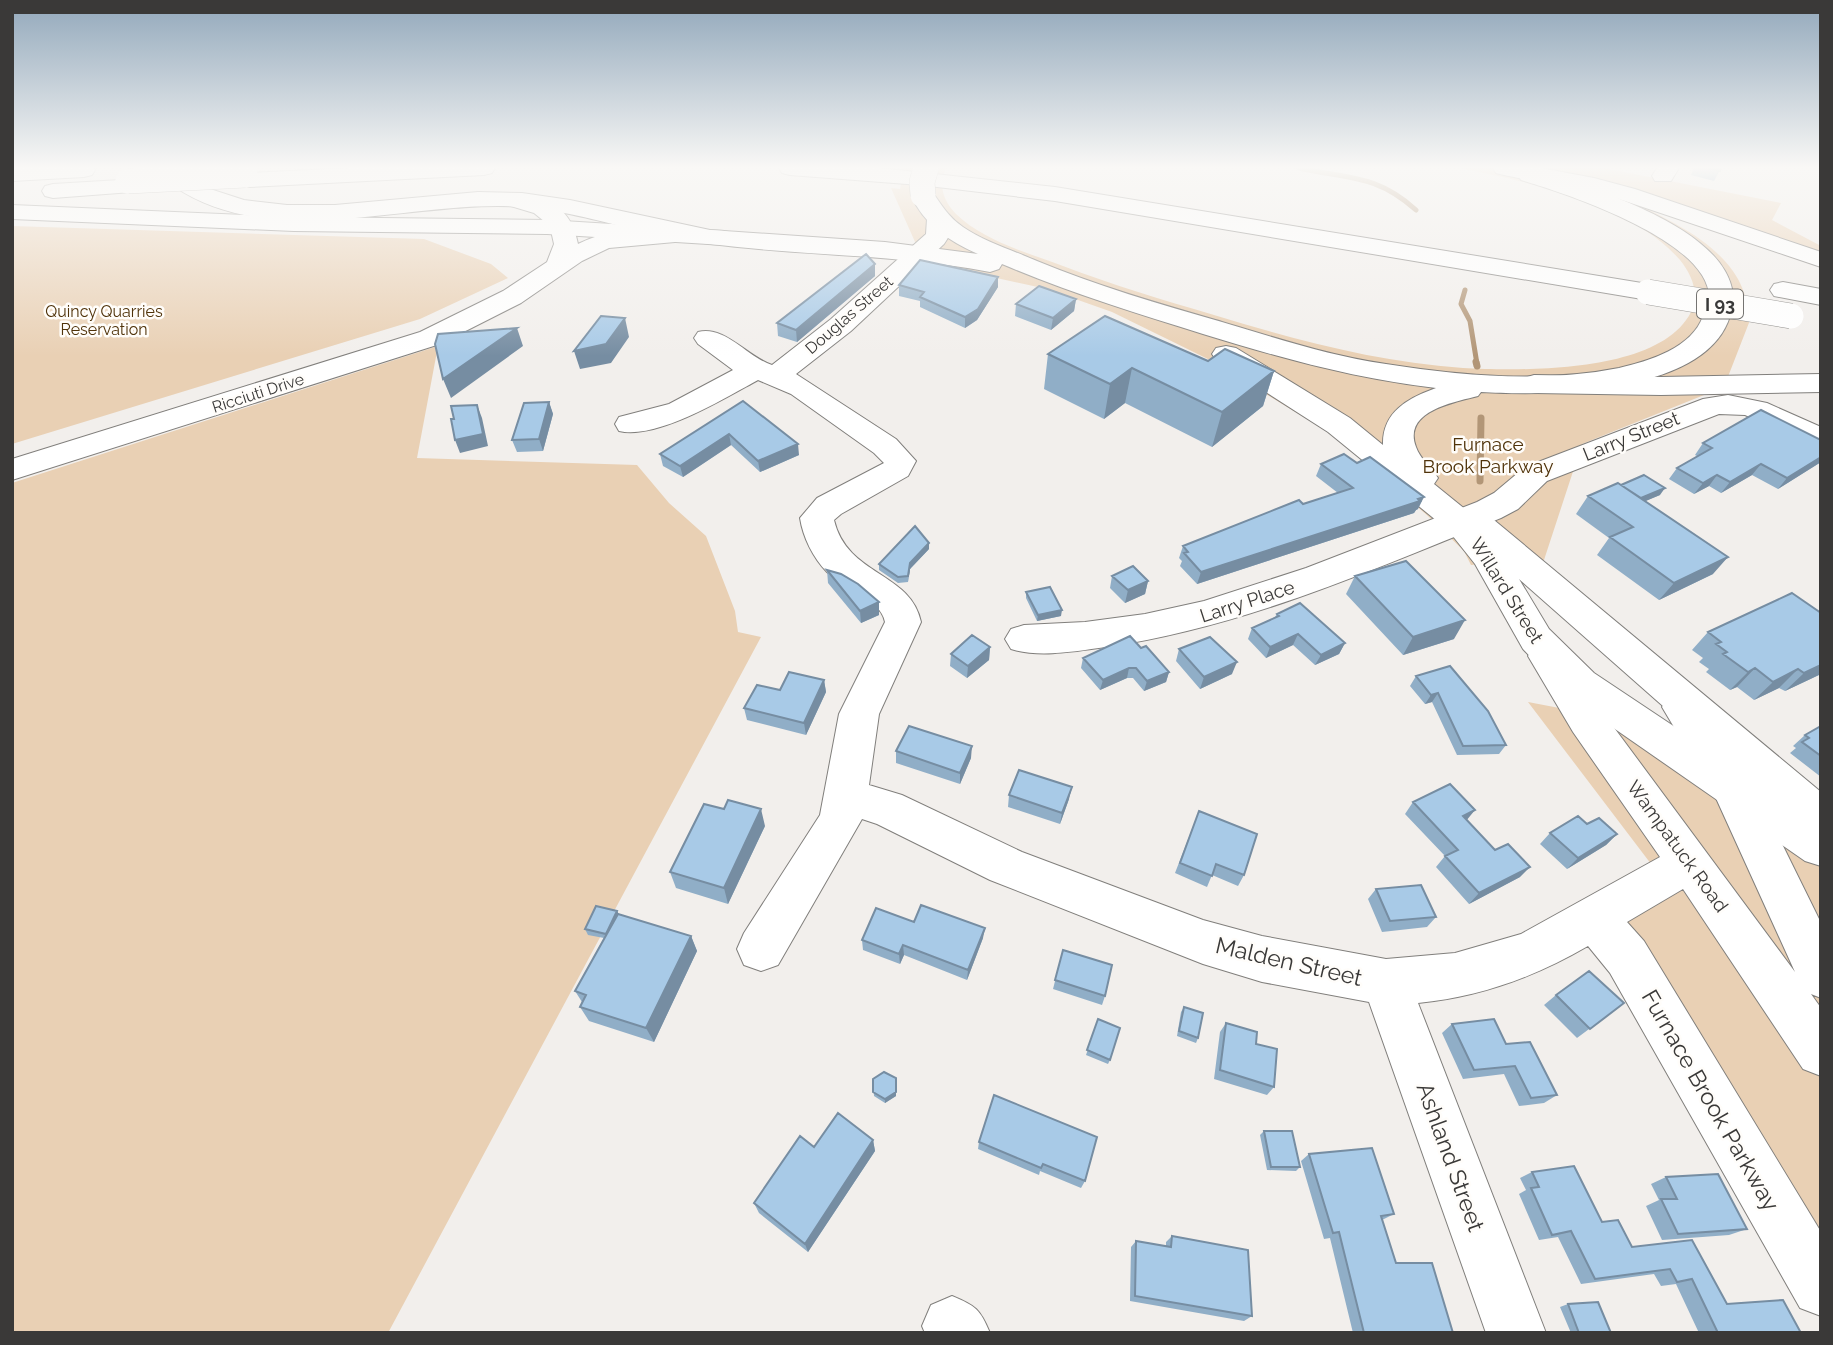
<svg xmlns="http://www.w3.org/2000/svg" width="1833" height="1345" font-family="Raleway,sans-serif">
<rect width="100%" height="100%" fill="#f2efec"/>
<path fill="#e9d0b4" d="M904,168H946C938,185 943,201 956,214C984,241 1028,253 1063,266C1113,285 1163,300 1214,315C1296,340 1377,362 1463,368C1522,371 1660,374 1691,312C1700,294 1692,275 1680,260C1631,204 1528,181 1458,168H1604L1781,203L1772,220L1821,246V253L1635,203C1671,221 1717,242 1738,279C1744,290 1747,303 1752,315L1724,387L1582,444L1544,560L1471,565L1464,551L1428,516L1338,438L1212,361L1112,312L1047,289L924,262L891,188L900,189Z
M12,226L424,239L491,264L508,278L420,319L12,444Z
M438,346L417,458L637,465L669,503L706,536L735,611L738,632L761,637L388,1333H12V483Z
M1528,702L1601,716L1821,867V1245L1623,922L1667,885Z"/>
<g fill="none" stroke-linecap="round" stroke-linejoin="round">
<path stroke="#b29677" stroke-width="5" d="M1299,168C1348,179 1376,174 1416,210
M1465,290L1461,304L1470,321L1477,364"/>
<path stroke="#b29677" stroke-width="7" d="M1476,362L1477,366
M1480,481L1481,418"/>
<g stroke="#817f7c" stroke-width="2">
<path id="minor" d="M1657,168H1679L1671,181H1655L1652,176Z
M515,193C551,202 570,205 578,244C606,230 644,224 675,232L678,237L675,242L609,248L582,261L521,303L440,344L12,480V459L420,332L503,291L547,262L554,244L550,226L534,213L507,205L503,200L507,195Z
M939,212L947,214C955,225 951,234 944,244L851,331L796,374L896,439L916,461L908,476L841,514L834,520C847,576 911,572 921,622L879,714L869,785L902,795L1022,852L1203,920L1262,936L1386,959L1455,953L1521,934L1660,857L1573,732L1528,656L1534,646L1547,642L1560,646L1601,710L1795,972L1715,796L1662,707L1668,696L1682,691L1696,696L1714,720L1748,775L1821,923V998L1811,994L1821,1008V1076L1803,1069L1683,889L1627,922L1644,941L1821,1232V1316L1800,1308L1610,973L1588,946C1535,977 1480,997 1418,1003L1546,1333H1486L1369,1002L1262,982L1203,964L990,880L877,824L862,819L778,965L761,971L744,965L737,949L744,933L820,815L839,714L885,622C881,599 843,588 827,572C813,558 803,537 800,518L817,498L884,463L874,453L791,394L758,380C725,398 657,440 619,431L615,424L619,417L669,404L733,370L698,344L694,338L698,332C725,325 747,357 772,365L831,319L926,234L927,219L931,214Z
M1728,395L1767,403L1821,427V448L1745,415L1719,414L1547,481L1518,509L1501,518C1372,570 1244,627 1106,647C1077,651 1039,658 1011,649L1005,639L1011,629L1024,625L1085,622L1145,614L1204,601L1306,568L1477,502L1494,493L1525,467L1703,399Z
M952,1296C976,1306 980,1309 990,1333H925L922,1326L931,1305Z"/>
</g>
<g stroke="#817f7c" stroke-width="2">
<path id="major" d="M150,168H176L207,188L244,200L287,205H335L478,192L522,193L570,200L710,230L885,242L978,254C949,241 924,225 911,195L915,190H931C941,204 948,217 963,227C985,242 1012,250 1037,261C1097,286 1160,304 1222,322C1276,338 1330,356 1386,364C1462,376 1543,383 1619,368C1649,361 1692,348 1703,316C1705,312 1708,306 1709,301C1715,242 1565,193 1521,180L1518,175L1521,170H1537C1591,187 1696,220 1725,271C1734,287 1735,300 1730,316C1706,395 1548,396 1481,392L1478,396C1455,402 1402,411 1416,447C1420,459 1431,467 1438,478L1434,484L1476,518L1482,517L1494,520L1821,792V866L1805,861L1566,695L1523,649L1475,564L1448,530L1328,432L1216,360L1212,354L1216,348L1226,346L1236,348L1350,418L1383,445C1382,412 1408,398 1436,388C1356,379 1281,358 1203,334C1135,313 1068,292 1002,264L999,269L990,272C897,254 804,256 711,244C647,237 587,213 524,207C413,198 275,254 175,187C166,182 156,177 150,168ZM1519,579L1723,759L1594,673L1549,629Z"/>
</g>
<g stroke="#817f7c" stroke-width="2">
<path id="highway" d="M12,168H94L95,170L92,175L84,177L12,181Z
M350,168H495L492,173L484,175L250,187L242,185L239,180L242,175L250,173Z
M779,168H879L1055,187L1648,284L1657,286L1661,292L1657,298L1648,300L1055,201L920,185L790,175L782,173Z
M1493,168H1541L1594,178L1635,189L1821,252V267L1619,199L1504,175L1496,173Z
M137,179L145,181L148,186L145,191L53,198L45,196L42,191L45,186L53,184Z
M12,205L294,217L547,220L724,231L733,233L736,238L733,243L724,245L547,234L294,231L12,219Z
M1783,282L1821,289V305L1774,296L1770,290L1774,284Z
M1821,374V392L1661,395L1534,393L1524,390L1519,384L1524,378L1534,375L1661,377Z"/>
</g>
<use href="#minor" fill="#fff" fill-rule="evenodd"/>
<use href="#major" fill="#fff" fill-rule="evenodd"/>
<use href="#highway" fill="#fff" fill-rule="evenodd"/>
<g stroke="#817f7c" stroke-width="26" stroke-linecap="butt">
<path id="major-bridge" d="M923,195L922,182L926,168"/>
</g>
<g stroke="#817f7c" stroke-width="26" stroke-linecap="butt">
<path id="highway-bridge" d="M128,181L245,175
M1648,292L1791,316"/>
</g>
<use href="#major-bridge" stroke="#fff" stroke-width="25"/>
<use href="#highway-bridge" stroke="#fff" stroke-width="25"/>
</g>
<path fill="#90aec7" d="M1694,168H1721L1714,181L1691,175Z
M875,264V276L797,342L778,336L777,323Z
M998,277V287L977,320L965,328L920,307V301L899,296V285Z
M1076,299L1074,311L1051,330L1015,316L1016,304Z
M1048,354L1208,361L1274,371L1263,406L1212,447L1125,403L1104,419L1044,389Z
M743,401L799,455L760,472L731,445L683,477L663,466L660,454Z
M549,402L553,414L543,451L517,452L512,440Z
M1821,440V462L1778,489L1752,475L1721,493L1709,486L1694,494L1669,479L1677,468L1697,456L1695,455L1703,443Z
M1321,464L1418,509L1416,510L1414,513L1197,584L1180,566L1182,561L1179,558L1183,546L1338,493L1316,476Z
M1621,485L1660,495L1645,501L1713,574L1659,600L1597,555L1609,538L1576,514L1588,496Z
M929,549L910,569L908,582L898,583L879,570V564Z
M827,570L879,602V615L861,623L828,583Z
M1112,576L1148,581L1145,594L1125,603L1110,588Z
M1355,576L1454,639L1403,655L1346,594Z
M1026,592L1061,616L1037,621L1026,598Z
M1277,614L1345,643L1339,654L1315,665L1293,645L1266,658L1248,639L1252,628L1275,617Z
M1708,632L1821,674L1785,691L1779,688L1754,700L1737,687L1730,690L1706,672L1709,669L1699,662L1703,658L1692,650Z
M990,647L989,660L967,678L950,666L951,654Z
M1141,648L1169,672L1166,682L1144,691L1133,678H1127L1100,690L1081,668L1083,658Z
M1179,649L1232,674L1200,689L1176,661Z
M1416,676L1506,745L1499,754L1457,755L1432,702L1425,704L1410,686Z
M824,680L826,692L806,735L747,720L744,708L780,690Z
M1821,726V777L1790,753L1796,748L1793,746L1805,735Z
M896,751L971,758L960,784L896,763Z
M1009,795L1069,799L1060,824L1008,807Z
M1413,802L1467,821L1520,877L1469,904L1436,867L1445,856L1405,814Z
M1199,811L1244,875L1238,886L1212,875L1207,887L1175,873Z
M1587,824L1617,834L1606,845L1567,869L1540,844L1550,833Z
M765,826L728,904L676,888L670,872Z
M1376,889L1436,917L1427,927L1382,932L1368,899Z
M617,911L619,915L691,936L697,951L654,1042L589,1021L580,1007L582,1002L575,991L604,938L588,935L585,929Z
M914,922L983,938L967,980L904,955L900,964L863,950L862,940Z
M1063,950L1105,996L1102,1005L1053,989Z
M1556,995L1624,1003L1577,1038L1544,1005Z
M1184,1007L1198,1038L1196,1043L1177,1036L1181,1012Z
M1098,1019L1110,1060L1108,1064L1086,1055Z
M1226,1023L1256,1044L1274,1087L1267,1095L1214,1079L1220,1032Z
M1452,1024L1506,1044L1557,1095L1544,1103L1519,1106L1504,1074L1463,1079L1442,1033Z
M873,1079L896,1096L885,1103L874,1096Z
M994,1095L1085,1181L1081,1188L1040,1171L1039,1175L978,1149L979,1142Z
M1264,1131L1300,1167L1296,1171L1267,1170L1260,1135Z
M873,1140L875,1151L808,1252L759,1213L754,1203L814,1147Z
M1309,1154L1394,1214L1382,1220L1396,1263L1453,1333H1353L1330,1238L1324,1239L1301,1161Z
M1532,1172L1602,1222L1632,1247L1692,1240L1727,1304L1801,1333H1816H1699L1676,1284L1661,1286L1654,1274L1581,1284L1558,1237L1539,1240L1519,1194L1526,1190L1520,1178Z
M1666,1177L1747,1229L1729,1235L1662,1240L1646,1206L1659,1200L1651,1184Z
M1172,1236L1252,1316L1244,1321L1130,1301L1131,1247L1136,1241L1166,1246V1242Z
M1568,1304L1611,1333H1571L1560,1307Z"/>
<path fill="#768da2" d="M875,264V276L797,342L796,330Z
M998,277V287L977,320L965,328V317Z
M1076,299L1074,311L1051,330L1053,318Z
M625,318L629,337L611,363L580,369L574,351Z
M517,328L523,346L451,398L443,379Z
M1132,368L1125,403L1104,419L1110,384Z
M1274,371L1263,406L1212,447L1222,412Z
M549,402L553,414L543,451L539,439Z
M477,405L482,418L488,446L460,453L455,440Z
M729,434L731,445L683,477L680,466Z
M798,444L799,455L760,472L758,461Z
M1821,457V462L1778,489L1787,478Z
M1761,464L1752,475L1721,493L1730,482Z
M1717,475L1709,486L1694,494L1703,483Z
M1665,488L1660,495L1634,506L1639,499Z
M1424,497L1418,509L1416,510L1414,513L1197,584L1201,572Z
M929,543V549L910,569L908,582L910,563Z
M1728,557L1713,574L1659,600L1674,583Z
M1148,581L1145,594L1125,603L1128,590Z
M879,602V615L861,623L860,611Z
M1062,610L1061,616L1037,621L1038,615Z
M1465,620L1454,639L1403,655L1413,637Z
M1298,634L1293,645L1266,658L1270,647Z
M1345,643L1339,654L1315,665L1321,655Z
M990,647L989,660L967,678L968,666Z
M1237,662L1232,674L1200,689L1204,677Z
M1821,665V674L1785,691L1804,673Z
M1129,668L1127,678L1100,690L1103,680Z
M1755,668L1737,687L1730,690L1748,672Z
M1798,669L1779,688L1754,700L1773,682Z
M1169,672L1166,682L1144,691L1147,681Z
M824,680L826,692L806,735L804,723Z
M1438,693L1432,702L1425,704L1431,695Z
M972,746L971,758L960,784V773Z
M1072,787L1069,799L1060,824L1062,813Z
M761,809L765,826L728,904L724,888Z
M1475,810L1466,821L1463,816Z
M1617,834L1606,845L1567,869L1578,858Z
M1530,867L1520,877L1469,904L1479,893Z
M617,911L620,916L606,934Z
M985,928L983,938L967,980L968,970Z
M691,936L697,951L654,1042L646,1028Z
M903,945L904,955L900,964L899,954Z
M896,1078V1096L885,1103V1099Z
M873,1140L875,1151L808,1252L805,1244Z"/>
<path fill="#a8cae7" stroke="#768da2" stroke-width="2" d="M1708,168H1721L1720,171Z
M866,254L875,264L796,330L777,323Z
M920,260L998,277L978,309L965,317L920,297L924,292L899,285Z
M1039,286L1076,299L1053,318L1016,304Z
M601,316L625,318L606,344L574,351Z
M1105,316L1208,361L1225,349L1274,371L1222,412L1132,368L1110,384L1048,354Z
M517,328L443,379L435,344L438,334Z
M743,401L798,444L758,461L729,434L680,466L660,454Z
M549,402L539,439L512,440L524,403Z
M477,405L483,434L455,440L451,419H454L451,406Z
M1761,410L1821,440V457L1787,478L1761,464L1730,482L1717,475L1703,483L1677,468L1712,448L1703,443Z
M1344,454L1357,463L1370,457L1424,497L1418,499L1420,501L1201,572L1184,553L1188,552L1183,546L1299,500L1303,504L1353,488L1321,464Z
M1644,475L1665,488L1641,498L1621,485Z
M1618,483L1728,557L1674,583L1610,537L1633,527L1588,496Z
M915,526L929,543L910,563L908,576L898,577L879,564Z
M1406,561L1465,620L1413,637L1355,576Z
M1133,566L1148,581L1128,590L1112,576Z
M827,570L841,574L858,584L879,602L860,611Z
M1050,587L1062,610L1038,615L1026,592Z
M1792,593L1821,613V665L1804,673L1798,669L1773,682L1755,668L1748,672L1723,654L1727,652L1716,644L1721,642L1708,632Z
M1300,603L1345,643L1321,655L1298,634L1270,647L1252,628L1279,616L1277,614Z
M972,635L990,647L968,666L951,654Z
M1130,636L1141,648L1146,646L1169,672L1147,681L1136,668H1129L1103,680L1083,658Z
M1210,637L1237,662L1204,677L1179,649Z
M1450,666L1488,711L1506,745L1463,746L1438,693L1431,695L1416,676Z
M789,672L824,680L804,723L744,708L757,685L780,690Z
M909,726L972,746L960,773L896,751Z
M1821,726V756L1802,742L1809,738L1805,735Z
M1019,770L1072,787L1062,813L1009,795Z
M1450,784L1475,810L1463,816L1495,850L1508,844L1530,867L1479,893L1445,856L1458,850L1413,802Z
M728,800L761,809L724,888L670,872L704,804L724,809Z
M1199,811L1257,834L1244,875L1216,864L1212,876L1180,863Z
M1578,816L1587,824L1599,818L1617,834L1578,858L1550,833Z
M1421,885L1436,917L1390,921L1376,889Z
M921,905L985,928L968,970L903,945L899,954L862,940L876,908L914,922Z
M596,906L617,911L606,934L585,929Z
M618,914L691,936L646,1028L580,1007L586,995L575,991Z
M1063,950L1112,965L1105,996L1055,980Z
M1589,971L1624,1003L1590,1029L1556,995Z
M1184,1007L1203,1013L1198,1038L1179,1031Z
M1098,1019L1120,1028L1110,1060L1087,1050Z
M1494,1019L1506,1044L1530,1042L1557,1095L1531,1098L1515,1066L1474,1070L1452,1024Z
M1226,1023L1257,1032L1256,1044L1277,1049L1274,1087L1220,1070Z
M884,1072L896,1078V1092L885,1099L873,1092V1079Z
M994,1095L1097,1137L1085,1181L1043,1164L1041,1168L979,1142Z
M838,1113L873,1140L805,1244L754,1203L800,1136L814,1147Z
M1264,1131H1292L1300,1167H1271Z
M1372,1148L1394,1214L1381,1216L1396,1263H1432L1453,1333H1364L1339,1232L1333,1233L1309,1154Z
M1574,1166L1602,1222L1618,1220L1632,1247L1692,1240L1727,1304L1783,1300L1801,1333L1815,1332L1816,1333H1718L1692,1279L1677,1282L1670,1269L1595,1279L1571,1231L1552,1235L1531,1188L1539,1187L1532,1172Z
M1718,1174L1747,1229L1678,1234L1661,1199H1677L1666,1177Z
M1172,1236L1248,1250L1252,1316L1135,1296L1136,1241L1171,1247Z
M1598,1302L1611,1333H1579L1568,1304Z"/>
<linearGradient id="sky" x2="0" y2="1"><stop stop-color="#92a8bb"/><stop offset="0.47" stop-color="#f9f8f6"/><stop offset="1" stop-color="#f9f8f6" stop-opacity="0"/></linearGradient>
<rect width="1833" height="356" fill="url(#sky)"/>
<g text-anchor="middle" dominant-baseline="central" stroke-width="5" stroke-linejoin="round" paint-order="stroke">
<g font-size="16" fill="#50330a" stroke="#fffdfa">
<text x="104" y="311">Quincy Quarries<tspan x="104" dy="18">Reservation</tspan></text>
</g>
<g font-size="16" fill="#3a3938" stroke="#fffdfa">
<text transform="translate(849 315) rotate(-41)">Douglas Street</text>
<text transform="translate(258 393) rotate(-18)">Ricciuti Drive</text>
</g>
<rect fill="#fffdfa" stroke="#757472" stroke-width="2" x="1697" y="289.5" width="46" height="29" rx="5"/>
<g font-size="18" font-weight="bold" fill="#3a3938">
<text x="1720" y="304">I 93</text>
</g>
<g font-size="19" fill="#3a3938" stroke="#fffdfa">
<text transform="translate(1631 436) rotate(-22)">Larry Street</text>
<text transform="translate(1507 590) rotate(58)">Willard Street</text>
<text transform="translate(1247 601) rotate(-18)">Larry Place</text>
<text transform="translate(1678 846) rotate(54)">Wampatuck Road</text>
</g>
<g font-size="19" fill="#50330a" stroke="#fffdfa">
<text x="1488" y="444">Furnace<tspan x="1488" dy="22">Brook Parkway</tspan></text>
</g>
<g font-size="23" fill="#3a3938" stroke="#fffdfa">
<text transform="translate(1289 961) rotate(13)">Malden Street</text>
<text transform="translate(1711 1100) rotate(60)">Furnace Brook Parkway</text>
<text transform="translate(1451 1157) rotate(70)">Ashland Street</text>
</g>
</g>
<rect width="1833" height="1345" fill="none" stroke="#3a3938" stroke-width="28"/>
</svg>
